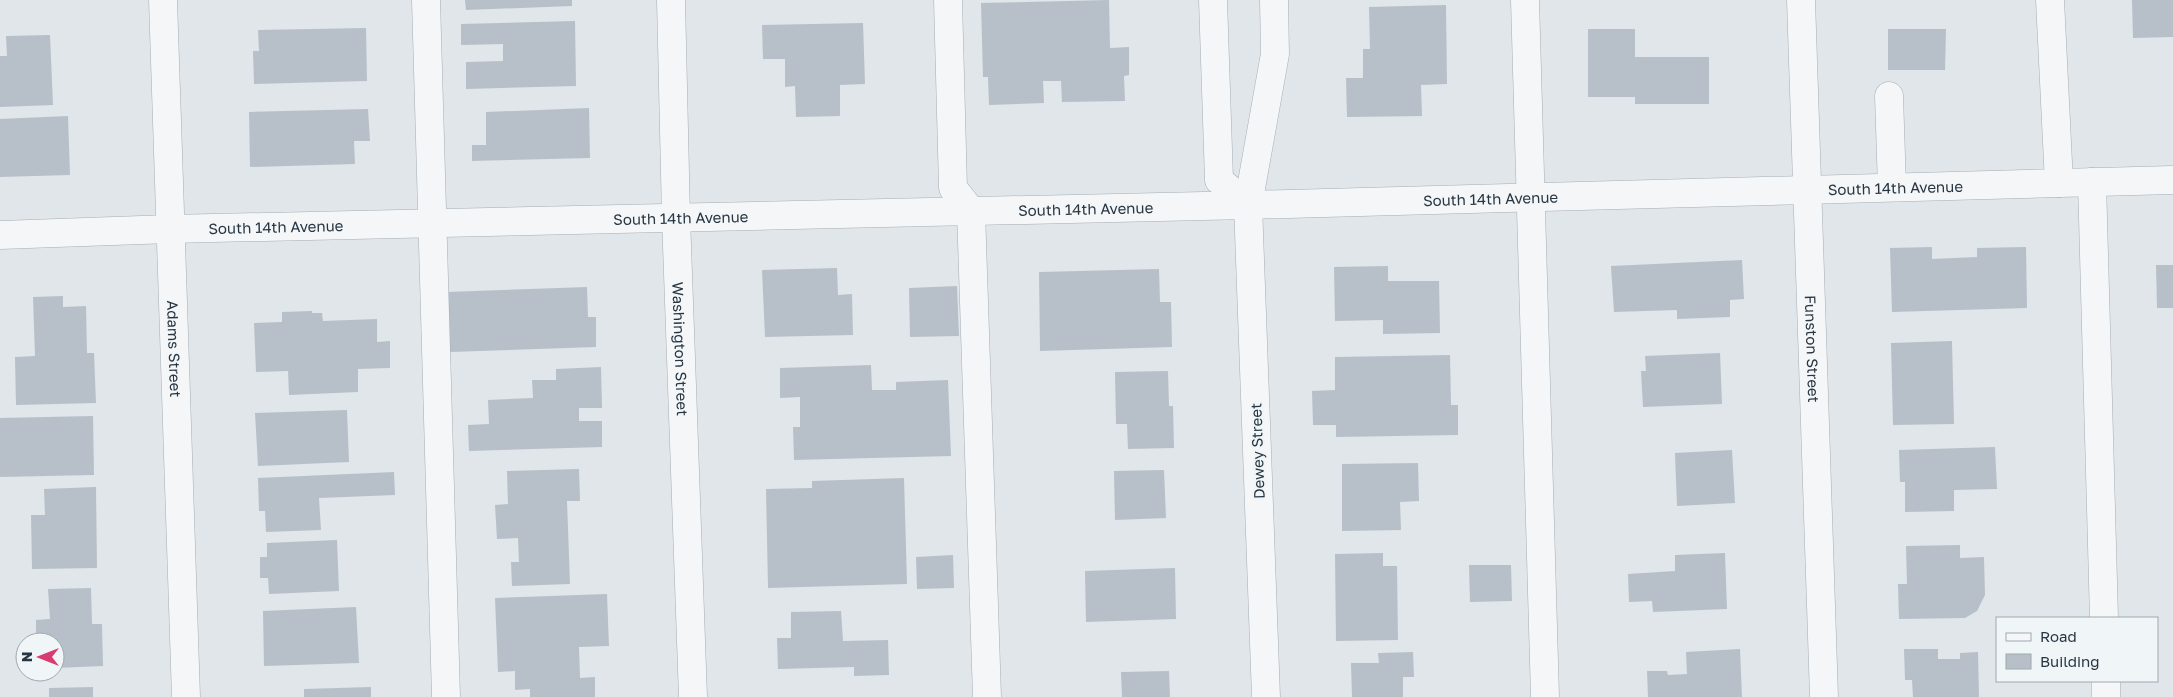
<svg xmlns="http://www.w3.org/2000/svg" width="2173" height="697" font-family="'Golos Text',sans-serif">
<rect width="100%" height="100%" fill="#e0e6ea"/>
<path fill="#b7c0c8" d="M465,0H572V6L466,10Z
M1109,0L1110,48L1129,47V75L1124,76L1125,101L1062,102L1061,81H1043L1044,103L989,105L988,77H983L981,3Z
M2132,0H2173V37L2133,38Z
M1446,5L1447,84L1421,85L1422,116L1347,117L1346,78H1363V49H1370L1369,7Z
M575,21L576,86L466,89V62L503,61V44L461,45V24Z
M863,23L865,84L840,85V116L796,117L795,86L785,87V59H763L762,25Z
M366,28L367,81L254,84L253,51H259L258,30Z
M1588,29H1635V57H1709V104H1635V97H1588Z
M1888,29H1946L1945,70H1888Z
M50,35L53,105L0,107V56H7L6,36Z
M589,108L590,158L472,161V145H486V112Z
M368,109L370,141H354L355,164L250,167L249,112Z
M68,116L70,175L0,177V119Z
M1932,247V259L1977,257V248L2026,247L2027,308L1892,312L1890,248Z
M1742,260L1744,299L1730,300V317L1677,319V310L1614,312L1611,266Z
M2156,265H2173V308H2157Z
M1388,266V281H1439L1440,333L1383,334V320L1335,321L1334,267Z
M837,268L838,295L852,294L853,335L765,337L762,270Z
M1159,269L1160,302H1171L1172,347L1040,351L1039,272Z
M957,286L959,336L910,337L909,288Z
M587,287L588,317H596V347L450,352L448,292Z
M63,296V307L86,306L87,353H94L96,403L16,405L15,357L35,356L33,297Z
M312,311V313H322L323,321L377,319V342L390,341V368L358,369V392L289,395L288,371L256,372L254,323L282,322V312Z
M1952,341L1954,424L1893,425L1891,343Z
M1720,353L1722,404L1643,407L1641,371H1646L1645,356Z
M1450,355L1451,405H1458V435L1336,437V425H1313L1312,391L1335,390V357Z
M871,365L872,390H896V382L948,380L951,456L794,460L793,427H800V397L780,398V368Z
M601,367L602,408H579V421H602V447L469,451L468,425L489,424L488,400L533,398L532,380H556V369Z
M1168,371L1169,406H1173L1174,448L1128,449L1127,424H1116L1115,372Z
M347,410L349,462L258,466L255,413Z
M93,416L94,475L0,477V418Z
M1995,447L1997,489L1954,490V511L1905,512V482H1900L1899,450Z
M1732,450L1735,503L1677,506L1675,453Z
M1418,463L1419,501L1400,502L1401,530L1342,531V464Z
M579,469L580,501H567L570,584L512,586L511,562H519L518,538L497,539L495,505L508,504L507,471Z
M1164,470L1166,518L1115,520L1114,471Z
M394,472L395,495L319,498L321,530L266,532L265,511H259L258,478Z
M904,478L907,584L768,588L766,489L812,488V481Z
M96,487L97,568L32,569L31,515H45L44,489Z
M337,540L339,591L269,594L268,578H260V557H267V543Z
M1960,545V558L1984,557L1985,595L1977,611L1965,618L1899,619L1898,584H1907L1906,546Z
M1383,553V566H1397L1398,640L1336,641L1335,554Z
M1725,553L1727,609L1653,612L1652,601L1629,602L1628,574L1675,571V555Z
M953,555L954,588L917,589L916,557Z
M1469,565H1511L1512,601L1470,602Z
M1175,568L1176,619L1086,622L1085,571Z
M91,588L92,624H102L103,666L55,668V642H36V620L50,619L48,589Z
M607,594L609,646L579,647L580,678L595,677V697H530V689L515,690V671L498,672L495,598Z
M356,607L359,663L264,666L263,611Z
M841,611L843,641L888,640L889,675L854,676V667L778,669L777,638H791V612Z
M1740,649L1742,697H1648L1647,671H1667L1668,675L1687,674L1686,652Z
M1904,649H1938V659H1960V653L1978,652L1979,697H1913L1912,680H1905Z
M1413,652L1414,677H1403V697H1352L1351,663H1379L1378,653Z
M1169,671L1170,697H1122L1121,672Z
M93,687V697H49V688Z
M371,687V697H304V689Z"/>
<g fill="none" stroke-linecap="round" stroke-linejoin="round">
<g stroke="#a5aeb5" stroke-width="29">
<g id="minor">
<path id="s1" d="M163,0L186,697"/>
<path d="M426,0L446,697"/>
<path id="s2" d="M671,0L676,217L693,697"/>
<path d="M948,0L953,188L971,211L987,697"/>
<path d="M1213,0L1219,180L1248,205"/>
<path d="M1525,0L1545,697"/>
<path id="s3" d="M1801,0L1824,697"/>
<path d="M2050,0L2059,183"/>
<path d="M1889,96L1892,187"/>
<path d="M2092,182L2104,618"/>
<path id="s4" d="M0,235L170,229L1248,205L2173,180"/>
<path d="M2106,681V697"/>
<path d="M1266,697L1248,205L1275,54L1274,0"/>
</g>
</g>
<use href="#minor" stroke="#f4f6f8" stroke-width="28"/>
</g>
<g text-anchor="middle" dominant-baseline="central" stroke-width="4.5" stroke-linejoin="round" paint-order="stroke">
<g font-size="15" fill="#273643" stroke="#f0f5f8">
<text stroke="none"><textPath href="#s4" startOffset="1896">South 14th Avenue</textPath></text>
<text stroke="none"><textPath href="#s4" startOffset="1491">South 14th Avenue</textPath></text>
<text stroke="none"><textPath href="#s4" startOffset="1086">South 14th Avenue</textPath></text>
<text stroke="none"><textPath href="#s4" startOffset="681">South 14th Avenue</textPath></text>
<text stroke="none"><textPath href="#s4" startOffset="276">South 14th Avenue</textPath></text>
<text stroke="none"><textPath href="#s3" startOffset="349">Funston Street</textPath></text>
<text stroke="none"><textPath href="#s1" startOffset="349">Adams Street</textPath></text>
<text stroke="none"><textPath href="#s2" startOffset="349">Washington Street</textPath></text>
<text transform="translate(1257 451) rotate(-92)">Dewey Street</text>
</g>
</g>
<rect x="1996" y="617" width="162" height="65" fill="#f0f5f8" stroke="#a0a9b0"/>
<rect x="2006" y="633" width="25" height="8" fill="#f4f6f8" stroke="#a0a9b0"/>
<text x="2040" y="642" font-size="15" fill="#273643">Road</text>
<rect x="2006" y="654" width="25" height="15" fill="#b7c0c8" stroke="#a0a9b0"/>
<text x="2040" y="667" font-size="15" fill="#273643">Building</text>
<g transform="translate(40 657) rotate(270)"><circle r="24" fill="#f0f5f8" stroke="#a0a9b0"/>
<path d="M0-4L9 19L0 12L-9 19Z" fill="#d93c6e"/>
<text y="-8" font-size="14" font-weight="bold" text-anchor="middle" fill="#273643">N</text>
</g>
</svg>
